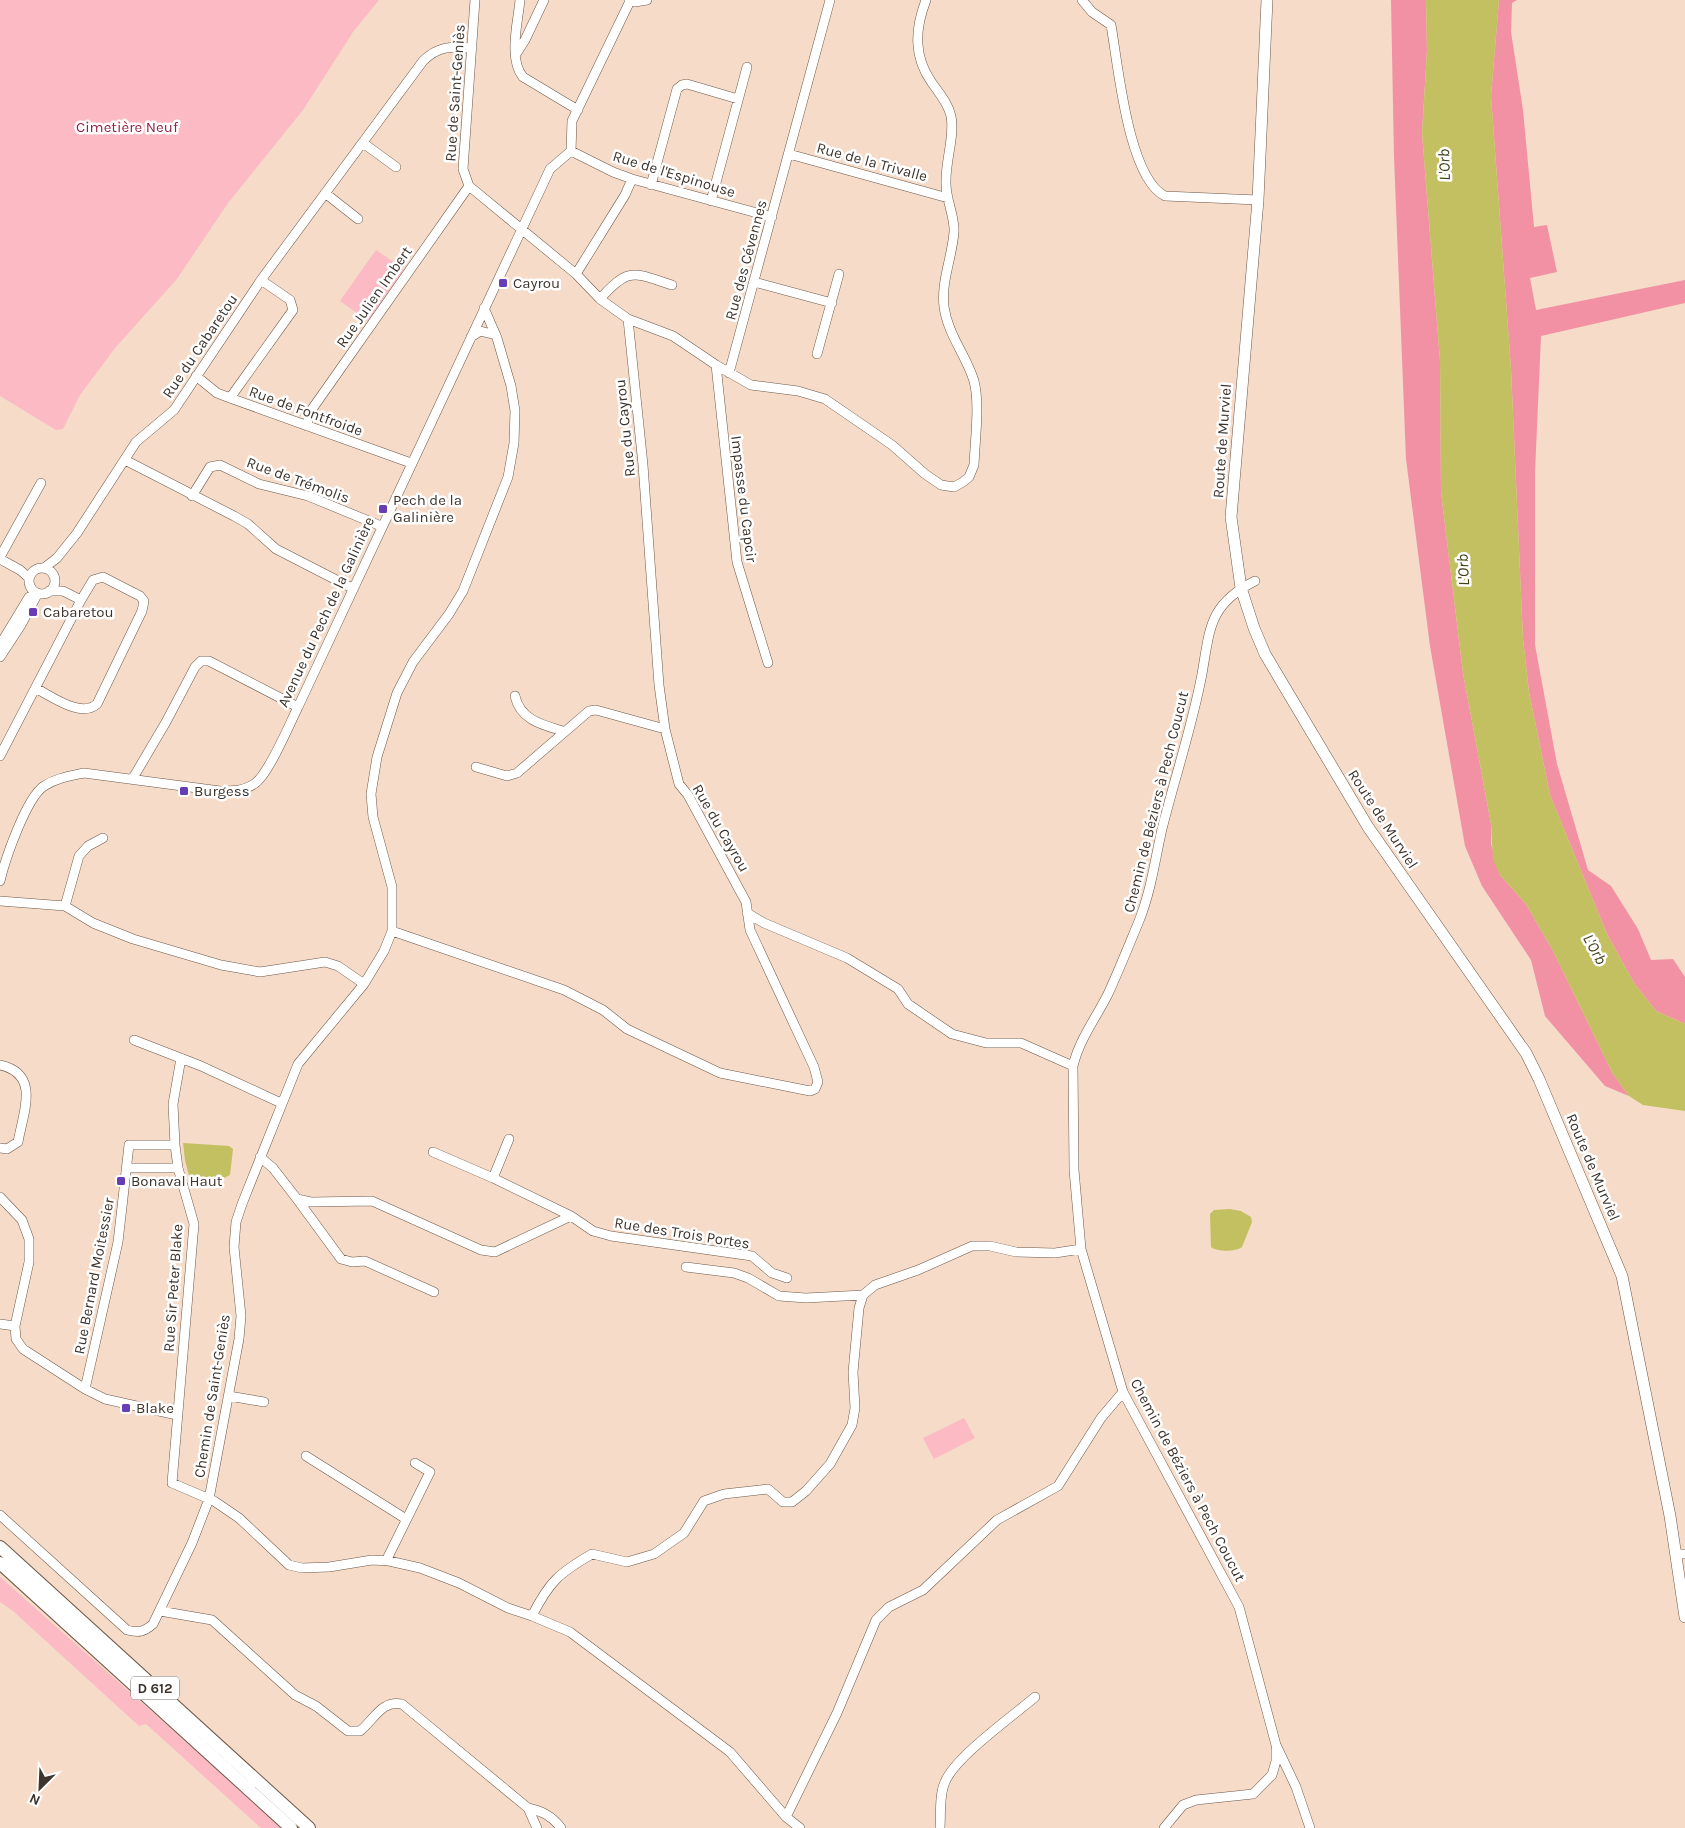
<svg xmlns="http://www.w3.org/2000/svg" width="1685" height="1828" font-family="Karla,sans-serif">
<rect width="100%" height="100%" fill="#f5dbc8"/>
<path fill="#fbbac4" d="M0,0H379L353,32L303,110L228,203L177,279L115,348L80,395L63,429L56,430L0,396Z
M376,250L404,269L368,321L340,301Z
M964,1418L975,1438L934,1459L923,1438Z
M0,1577L283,1828H261L146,1724L139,1726L13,1611L0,1602Z"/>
<path fill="#f291a3" d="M1391,0H1426L1427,51L1422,133L1440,361L1441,492L1463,673L1491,824V844L1500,875L1526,904L1553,951L1613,1074L1629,1096L1605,1086L1545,1016L1531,960L1482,886L1465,846L1430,646L1406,459L1394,157Z
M1499,0H1517L1512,3L1511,32L1523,110L1534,227L1547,225L1557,272L1530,278L1536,310L1685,280V303L1541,336L1535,472V645L1557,764L1588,870L1611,886L1638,929L1651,960L1673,959L1685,977V1024L1656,1011L1634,983L1607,934L1550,795L1529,692L1523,639L1511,369L1491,96Z"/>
<path fill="#c3c061" d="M1426,0H1499L1491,96L1511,369L1523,639L1529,692L1550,795L1607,934L1634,983L1656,1011L1685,1024V1111L1643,1105L1629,1096L1613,1074L1553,951L1526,904L1500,875L1493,860L1491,824L1463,673L1441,492L1440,361L1422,133L1427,51Z
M183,1143L229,1146L233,1149L230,1175L224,1178L189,1176L185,1160Z
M1230,1209L1241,1211L1251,1217L1252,1222L1242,1247C1235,1252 1218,1252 1211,1247L1210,1214L1214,1210Z"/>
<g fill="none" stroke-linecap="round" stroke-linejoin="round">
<g stroke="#6d5747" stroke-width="10">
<path id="minor" d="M520,0C518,22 508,59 523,77L578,110
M629,0L635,2L647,0
M1082,0L1092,12L1111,25C1118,64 1128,178 1165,196L1258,200
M516,54L525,40L544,0
M363,143L396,167
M571,151L613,172L632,179L772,217
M789,154L948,198
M651,185L677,89L682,85L687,84L738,99
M469,186L463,169L475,0
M325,193L358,219
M711,201L747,67
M576,274L625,195L632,179
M754,282L832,303
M600,299C629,266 634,273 672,285
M628,319L673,336L716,365L751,385L798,391L825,399L892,445L925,474L941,485L954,487L963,482L969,477L974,465C975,440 980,404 974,381C966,355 948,335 944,307C941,281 952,258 954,232C955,217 946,200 946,184C945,161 955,137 951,116C948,103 939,93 932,83C913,56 915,29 926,0
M471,337L480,331L496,335
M817,354L839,274
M716,365L737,562L768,663
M729,373L830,0
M196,376L217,393L230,398L411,463
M230,398L293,310L290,300L261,280
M307,426L310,412L469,186
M125,460L234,516L248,524L276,549L352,588
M192,496L210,467L220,465L259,484L308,496L381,526
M0,557L41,483
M0,559L20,570L29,578
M44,568L57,558L77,533L136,442L174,410L261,280L423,61C438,46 452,46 472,48
M29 581a13 13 0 1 1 26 0a13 13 0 1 1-26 0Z
M1255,581C1209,604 1210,628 1202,674C1192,727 1175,777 1162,829C1155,860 1151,891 1139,921C1129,945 1119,970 1108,994C1096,1018 1079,1040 1073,1066L1074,1170L1081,1249L1123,1392L1239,1607L1276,1745L1296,1787L1310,1828
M0,645L29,597
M0,657L21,625L38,593
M37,689C53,697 81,718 97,704L142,611L144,601L140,596L103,577L93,580L81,600
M515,696C520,720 543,725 563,731
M0,756L81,600L63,591H49
M476,767L507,776L517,773L589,711L596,710L665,729
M133,778L166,722L195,667L201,661H209L298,707
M0,881C5,860 26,798 44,786C56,778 70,776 84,773L220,791C232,791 244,791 254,784C268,776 290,723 298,707L550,169L571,151L572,121L630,1
M0,901L65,906L93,923L133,939L221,965L260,972L325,962L338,966L364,984
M65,906L79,856L88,846L103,838
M747,913L764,923L847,958L898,989L908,1004L952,1034L986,1043H1021L1073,1066
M392,931L564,990L603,1010L627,1029L720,1073L810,1091L815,1089L818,1082L814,1067L750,930L746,902L688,795L679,784L665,729L659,685L643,465L628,319L600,299L576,274L469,186
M134,1040L201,1066L281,1103
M181,1058L173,1104L175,1145L178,1168L194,1224L172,1483L214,1501L239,1518L289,1565L302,1568L329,1567L372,1560L389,1561L420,1568L459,1583L508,1608L532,1616L570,1632L730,1752L786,1817L800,1828
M0,1065C41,1074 23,1113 18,1142L7,1149L0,1148
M433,1152L493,1178L571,1216
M260,1157L273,1168L297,1199L311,1202L372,1201L481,1250L495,1252L571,1216L593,1231L611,1236L752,1256L772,1273L787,1278
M128,1168H178
M493,1178L509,1139
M0,1197L22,1220L29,1239V1262L15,1326L16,1339L23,1349L85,1389L105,1399L177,1415
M297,1199L341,1259L352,1262L365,1261L434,1292
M686,1267L734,1273L748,1278L779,1296L806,1298L863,1295
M0,1324L15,1326
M85,1389L118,1242L129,1145H175
M229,1396L264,1402
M306,1456L406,1519
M0,1515L127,1630C139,1633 144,1632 153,1624L192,1543L209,1499L239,1339L241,1316L234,1247L236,1222L242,1204L298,1064L364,984L384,951L392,931V887L373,817L371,794L377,757L397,693L413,662L449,614L463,591L508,477L514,443L515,411L511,386L497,338L484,308
M1677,1554H1685
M386,1561L430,1472L415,1463
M160,1611L212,1620L295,1695L316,1706L348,1731H360C375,1719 381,1700 402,1704L528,1808C542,1811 552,1816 561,1828
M532,1616C549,1582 559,1573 592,1554L627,1562L654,1554L684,1533L704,1501L724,1494L768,1489L783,1502H792L806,1491L830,1464L852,1425L855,1408L853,1372L859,1308L863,1295L875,1285L918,1270L972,1246H990L1016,1252L1055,1253L1081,1249
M528,1808L537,1828
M786,1817L837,1713L876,1620L889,1607L923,1590L997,1520L1058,1486L1101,1418L1123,1392
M940,1828C941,1814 939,1795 945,1782C955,1757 1013,1716 1035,1697
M1164,1828L1183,1805L1196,1800L1253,1794L1272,1775L1276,1761V1749"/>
</g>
<g stroke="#6d5747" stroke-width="12">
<path id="major" d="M1267,0L1258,200L1231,517L1241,588L1254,628L1265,654L1368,827L1526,1053L1539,1079L1622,1276L1670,1516L1685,1617"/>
</g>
<g stroke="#6d5747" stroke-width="14">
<path id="highway" d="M0,1547L309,1828
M0,1563L291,1828"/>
</g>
<use href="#minor" stroke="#fff" stroke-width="9"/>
<use href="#major" stroke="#fff" stroke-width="11"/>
<use href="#highway" stroke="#fff" stroke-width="12"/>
</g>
<g fill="#673db5" stroke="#fff" stroke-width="2">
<rect x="498" y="278" width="10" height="10" rx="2.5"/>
<rect x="378" y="504" width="10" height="10" rx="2.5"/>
<rect x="28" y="607" width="10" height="10" rx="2.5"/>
<rect x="179" y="786" width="10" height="10" rx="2.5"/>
<rect x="116" y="1176" width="10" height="10" rx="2.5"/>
<rect x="121" y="1403" width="10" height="10" rx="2.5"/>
</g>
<g text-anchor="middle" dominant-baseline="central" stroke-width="5" stroke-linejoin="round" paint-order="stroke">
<rect fill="#fff" stroke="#78716b" stroke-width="1" x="131" y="1676.5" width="48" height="23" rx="4"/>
<g font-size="14" font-weight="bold" fill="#3e342c">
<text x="155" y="1688">D 612</text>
</g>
<g font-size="15" fill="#3e342c" stroke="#fff">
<text transform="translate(455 93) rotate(-86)">Rue de Saint-Geniès</text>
<text transform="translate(872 162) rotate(15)">Rue de la Trivalle</text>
<text transform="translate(674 174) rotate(17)">Rue de l'Espinouse</text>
<text transform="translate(746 260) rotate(-75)">Rue des Cévennes</text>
<text transform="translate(374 297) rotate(-55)">Rue Julien Imbert</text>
<text transform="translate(200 346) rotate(-56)">Rue du Cabaretou</text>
<text transform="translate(306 411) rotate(20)">Rue de Fontfroide</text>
<text transform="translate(625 428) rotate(-96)">Rue du Cayrou</text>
<text transform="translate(1222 441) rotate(-86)">Route de Murviel</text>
<text transform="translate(298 480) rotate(20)">Rue de Trémolis</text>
<text transform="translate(744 499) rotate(83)">Impasse du Capcir</text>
<text transform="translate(326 612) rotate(-65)">Avenue du Pech de la Galinière</text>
<text transform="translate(1156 802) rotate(-76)">Chemin de Béziers à Pech Coucut</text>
<text transform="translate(1383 819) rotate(57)">Route de Murviel</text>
<text transform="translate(721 828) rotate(60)">Rue du Cayrou</text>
<text transform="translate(1593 1167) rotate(67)">Route de Murviel</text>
<text transform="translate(682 1233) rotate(9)">Rue des Trois Portes</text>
<text transform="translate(94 1276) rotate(-79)">Rue Bernard Moitessier</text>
<text transform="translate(173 1288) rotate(-86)">Rue Sir Peter Blake</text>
<text transform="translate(212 1396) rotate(-81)">Chemin de Saint-Geniès</text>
<text transform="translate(1188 1480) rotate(62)">Chemin de Béziers à Pech Coucut</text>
</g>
<g font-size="15" fill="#922243" stroke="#fff">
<text x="127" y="127">Cimetière Neuf</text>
</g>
<g font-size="15" fill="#3e342c" stroke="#fff" text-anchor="start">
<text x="513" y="283">Cayrou</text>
<text x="393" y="500">Pech de la<tspan x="393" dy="17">Galinière</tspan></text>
<text x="43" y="612">Cabaretou</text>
<text x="194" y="791">Burgess</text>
<text x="131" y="1181">Bonaval Haut</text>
<text x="136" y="1408">Blake</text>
</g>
<g font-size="16" font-style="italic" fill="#424018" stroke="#fff">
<text transform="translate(1444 165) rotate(-92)">L'Orb</text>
<text transform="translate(1463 570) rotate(-93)">L'Orb</text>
<text transform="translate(1595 949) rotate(61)">L'Orb</text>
</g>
</g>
<g transform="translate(40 1788) rotate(204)" stroke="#ffffff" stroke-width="4" paint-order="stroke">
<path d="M0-4L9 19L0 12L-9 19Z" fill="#3e342c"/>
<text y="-8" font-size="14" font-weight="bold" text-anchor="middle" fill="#3e342c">N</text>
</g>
</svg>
